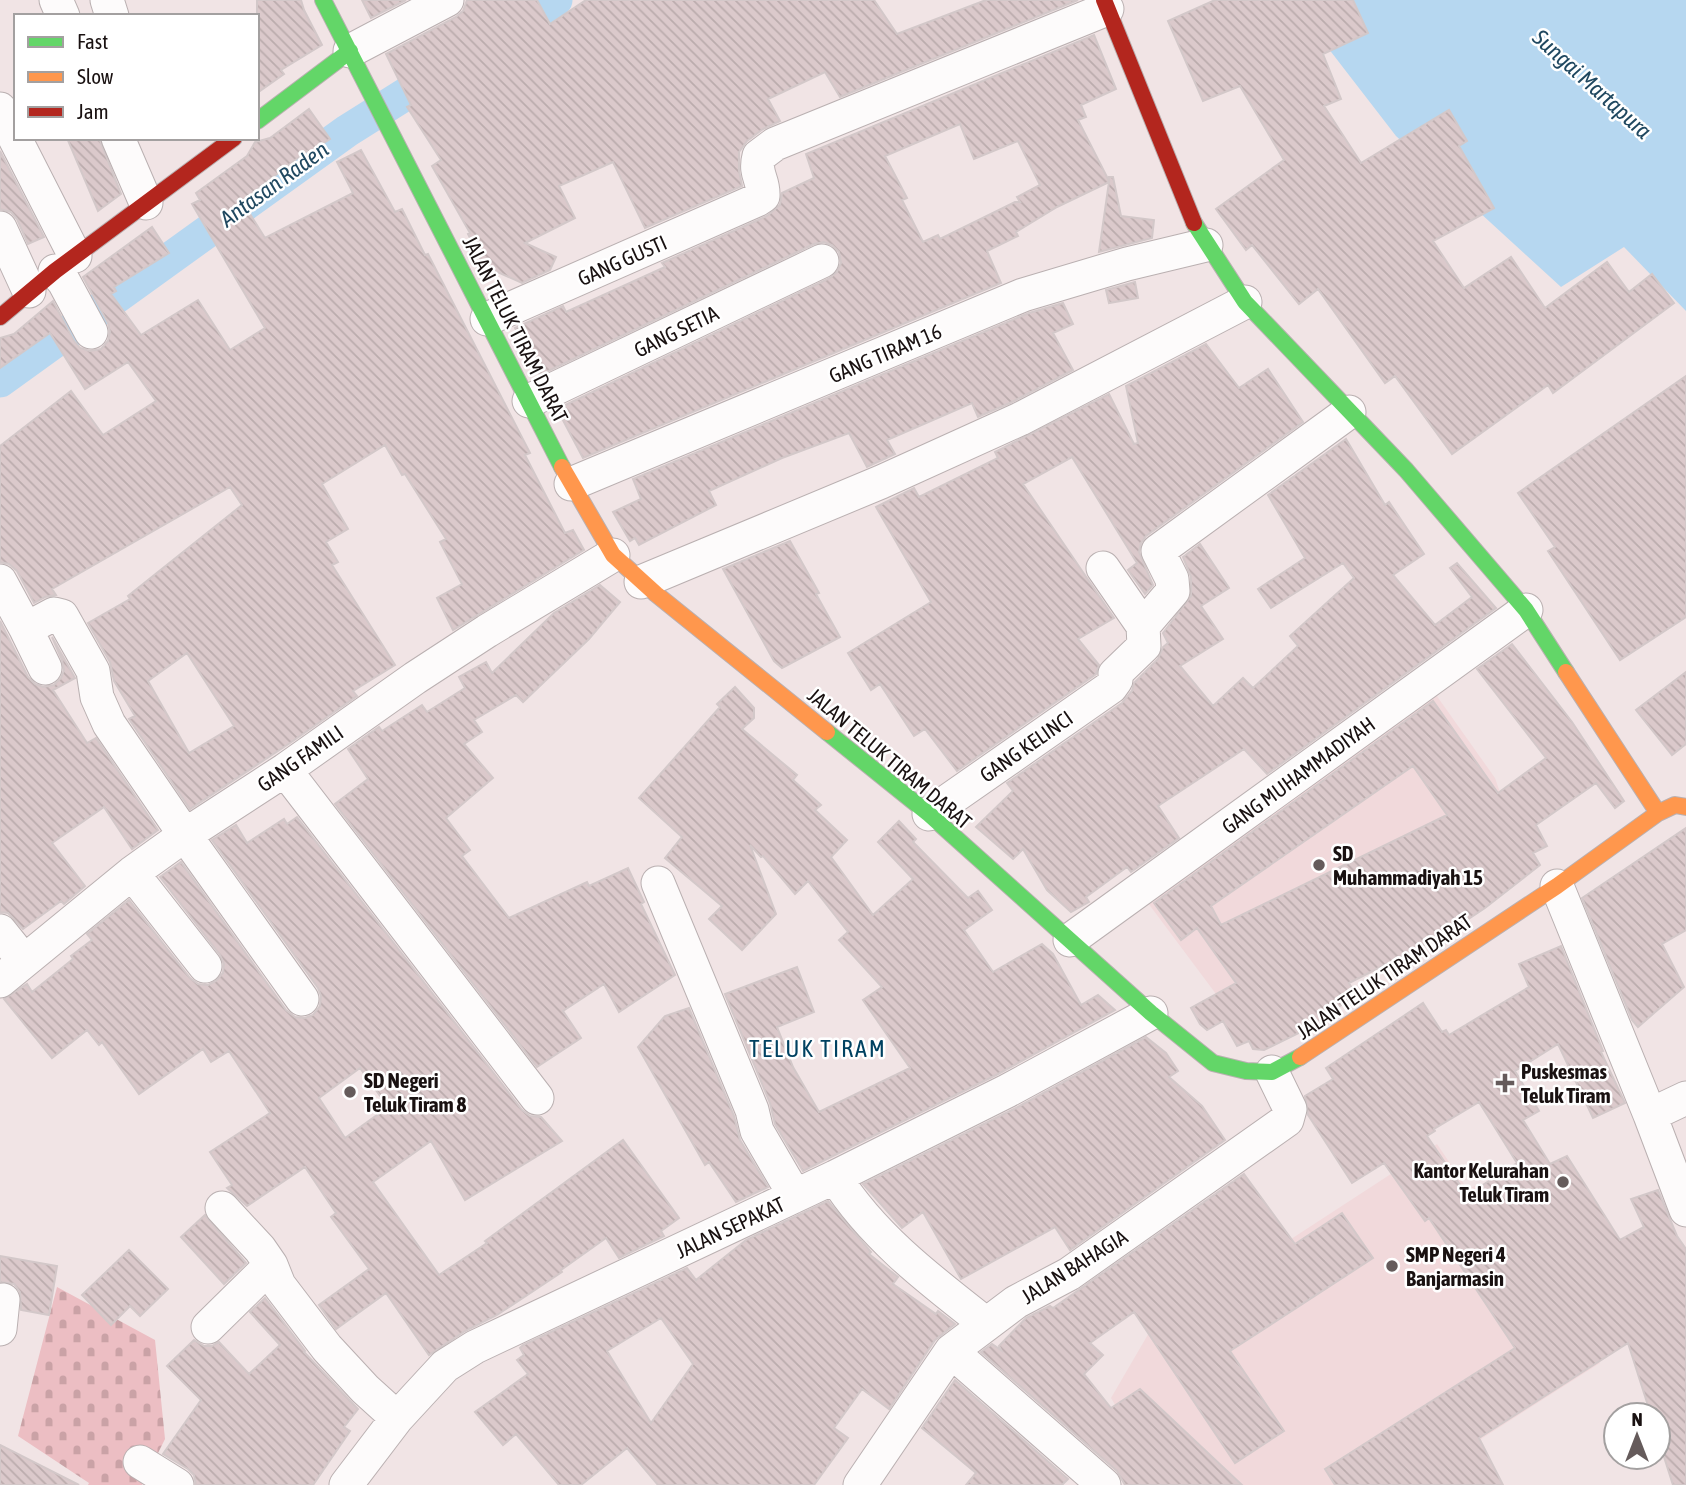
<svg xmlns="http://www.w3.org/2000/svg" width="1686" height="1485" font-family="'Asap Condensed',sans-serif">
<defs>
<pattern id="cemetery-stones" width="16" height="16" patternUnits="userSpaceOnUse" patternTransform="scale(1.75)"><rect width="16" height="16" fill="#ecbec3"/><path d="M2 7V4a2 2 0 0 1 4 0v3zM10 15v-3a2 2 0 0 1 4 0v3z" fill="#caa2a6"/></pattern>
<pattern id="building-back-hatch" width="6" height="6" patternUnits="userSpaceOnUse" patternTransform="scale(1.75)"><rect width="6" height="6" fill="#dbc9cb"/><path d="M-1 5l2 2M0 0l6 6M5-1l2 2" fill="none" stroke="#bbacad"/></pattern>
</defs>
<rect width="100%" height="100%" fill="#f1e4e5"/>
<path fill="#f1d9db" d="M1429,685L1495,778L1515,836L1219,998L1142,895Z
M1437,1144L1468,1190L1479,1183L1600,1363L1409,1485H1164L1111,1398L1150,1331Z"/>
<path fill="url(#cemetery-stones)" d="M57,1287L155,1340L165,1439L142,1485H88L89,1483L18,1436Z"/>
<path fill="#b6d7f0" d="M1291,0H1686V311L1624,247L1561,287L1396,136Z"/>
<g fill="none" stroke-linecap="round" stroke-linejoin="round">
<path stroke="#b6d7f0" stroke-width="33" d="M505,32L556,0
M0,381L347,131L444,70"/>
</g>
<path fill="url(#building-back-hatch)" stroke="#d3c8c9" stroke-width="2" fill-rule="evenodd" d="M257,0H301L304,10L322,45L281,70L284,74L257,93Z
M362,0H406L371,18Z
M467,0H537L550,24L586,0H874L897,34L986,0H1078L840,97L825,72L768,99L780,121L763,129L747,141L739,152V171L742,186L645,228L613,162L559,186L575,218L525,243L556,257L550,270L522,283L484,266L468,234L470,233L432,166L441,160L407,107L411,105L386,54L456,17L463,11Z
M1215,0H1353L1368,33L1323,54L1341,99L1324,106L1361,163L1449,110L1467,141L1459,146L1494,208L1433,241L1464,288L1511,257L1545,308L1607,262L1629,292L1652,274L1674,303L1553,393L1548,385L1452,454L1395,376L1385,383L1318,289L1299,304L1252,245L1246,250L1216,209L1284,160L1240,86L1203,101L1168,21Z
M1094,35L1116,89L1081,105L1086,117L1078,120L1109,181V177H1113L1121,216L1154,220L1152,238L1099,252L1109,182L1057,207L1016,232L1018,236L987,251L1001,283L583,458L557,409L830,278L837,272L841,263L839,252L832,245L824,242L814,244L540,375L515,328L563,306L566,312L665,267L662,263L767,216L780,205L782,193L814,178L806,154ZM960,124L974,159L1018,141L1040,185L1017,197L1020,202H1015L940,239L938,235L923,242L902,200L907,198L885,156Z
M309,109L330,139L308,153L307,151L242,201L265,238L353,193L337,162L361,150L395,212L402,209L425,255L428,254L530,453L525,455L565,533L573,530L584,550L453,630L437,598L462,584L440,542L446,539L405,474L402,475L385,445L322,484L348,529L326,542L338,562L332,565L395,665L353,691L357,696L290,743L190,809L129,719L135,716L114,681L110,662L88,623L130,599L128,596L242,505L230,487L52,589L56,595L45,597L34,603L17,571L9,564L0,562V446L71,391L103,435L156,401L128,362L85,389L50,333L0,368V338L14,334L53,301L74,341L80,348L90,351L101,349L108,341L110,332L108,323L83,277L152,227L169,253L114,287L116,291L111,294L141,335L198,300L230,350L265,328L192,204L200,200L196,193L247,156L255,142L270,138ZM187,653L234,726L189,753L148,681Z
M67,138H99L121,194L98,211Z
M0,151L44,237L28,244L17,219L11,212L0,209Z
M1135,282L1138,298L1109,303L1106,290Z
M1063,303L1073,324L1053,333L1073,370L1012,402L978,417L972,403L887,440L895,454L867,467L849,433L782,458L709,491L716,505L639,545L635,538L630,541L613,512L641,499L633,479L1029,313Z
M1206,344L1239,388L1268,369L1303,422L1146,536L1141,543L1139,552L1153,585L1145,594L1128,570L1137,563L1072,457L1023,484L1114,618L1078,639L1099,665L1096,674L957,771L925,729L914,736L880,684L871,690L848,653L931,602L876,507L914,488L919,497L998,458L995,452L1109,394L1134,444L1138,443L1126,386Z
M1686,376V617L1620,660L1548,551L1555,547L1518,493Z
M1346,439L1385,505L1389,502L1424,554L1393,575L1435,625L1472,597L1450,568L1457,563L1496,608L1267,774L1244,749L1158,806L1179,838L1131,872L1127,867L1086,897L1089,902L1071,912L1047,890L1023,849L1013,859L976,827L1013,791L1007,783L1122,703L1132,691L1134,683L1158,659L1163,647L1168,643L1163,633L1191,596V577L1183,557L1200,544L1229,588L1201,606L1223,639L1180,666L1213,706L1243,678L1253,688L1298,646L1290,636L1354,578L1343,563L1271,608L1258,589L1305,558L1268,495Z
M790,541L819,593L816,594L840,637L782,668L774,661L723,569Z
M600,585L620,602L589,639L523,702L516,695L474,720L482,732L464,744L493,778L446,818L470,850L462,856L509,918L587,882L589,886L628,868L644,902L641,904L675,975L619,1012L604,984L563,1011L581,1038L537,1067L335,804L368,779L348,749L379,727L382,731L422,705L427,712L465,688L459,677L486,662L492,673L554,613Z
M0,621L28,677L35,684L43,687L54,685L61,678L64,670L62,660L52,637L75,678L53,690L87,743L96,738L158,830L132,849L104,807L52,843L85,886L64,904L61,901L23,929L8,913L0,912Z
M1512,644L1572,722L1624,801L1615,808L1596,783L1536,825L1547,846L1533,853L1540,865L1485,908L1446,934L1349,983L1356,995L1303,1031L1264,1050L1253,1049L1249,1041L1237,1046L1223,1021L1207,1030L1200,1024L1191,1008L1236,983L1197,928L1181,940L1154,903L1433,701L1498,793L1546,758L1477,669ZM1413,766L1447,815L1221,925L1211,906Z
M1686,672V744L1672,755L1636,710Z
M735,687L754,708V718L742,729L797,775L793,780L821,805L815,810L847,840L831,857L873,915L913,879L878,842L899,821L916,839L913,842L968,898L978,891L992,910L964,930L993,972L1042,944L1053,954L1081,1005L1098,995L1115,1010L998,1074L803,1171L775,1124L770,1103L725,994L797,967L814,1012L777,1027L793,1067L819,1112L910,1068L863,1000L882,987L839,940L848,932L808,881L795,894L763,856L761,857L750,845L776,914L742,950L709,919L722,906L665,858L682,837L639,798L720,707L717,704Z
M297,817L522,1110L530,1116L541,1117L562,1141L465,1200L431,1141L373,1182L439,1275L487,1243L485,1241L623,1140L679,1218L661,1231L664,1236L619,1258L606,1238L561,1270L562,1272L497,1315L465,1331L429,1355L386,1293L336,1329L319,1305L369,1269L331,1217L336,1213L305,1167L247,1206L227,1188L232,1185L210,1152L270,1113L229,1051L211,1062L203,1049L139,1094L102,1042L99,1045L87,1030L52,1058L4,999L27,984L32,992L73,959L71,956L92,940L87,934L129,900L190,978L198,984L208,985L216,981L223,973L224,964L220,955L160,877L181,862L286,1010L295,1017L305,1018L313,1015L320,1006L321,996L318,988L212,840L236,825L247,843L284,819L287,824ZM360,1068L388,1107L345,1138L319,1098Z
M1686,828V930L1662,944L1684,987L1638,1027L1632,1020L1582,898Z
M1561,946L1603,1051L1601,1052L1625,1103L1593,1118L1558,1044L1515,1071L1539,1111L1523,1120L1550,1164L1567,1156L1620,1240L1644,1227L1631,1199L1658,1190L1677,1236L1686,1249V1485H1673L1658,1438V1415H1651L1628,1343L1479,1438L1503,1485H1335L1325,1469L1515,1348L1429,1218L1425,1221L1384,1163L1352,1183L1308,1115L1305,1096L1333,1079L1326,1068L1423,1003L1442,1032L1446,1030L1449,1035L1529,987L1519,964ZM1479,1102L1517,1163L1467,1195L1427,1136L1435,1131L1434,1129Z
M689,1008L734,1116L740,1140L768,1187L736,1202L709,1162L705,1165L638,1047L665,1016Z
M1146,1037L1166,1053L1178,1071L1169,1077L1202,1106L1225,1140L1070,1250L1055,1227L961,1279L923,1212L902,1228L863,1184L1016,1108Z
M1244,1174L1295,1244L1342,1213L1373,1258L1230,1351L1284,1431L1235,1463L1134,1312L1090,1343L1103,1355L1084,1374L1111,1408L1140,1389L1242,1485H1125L1117,1471L981,1352L992,1344L1001,1350L999,1346L1026,1318L1050,1306L1053,1308Z
M828,1201L871,1252L869,1254L898,1277L893,1284L936,1314L938,1311L955,1324L935,1340L889,1409L862,1389L834,1428L848,1438L814,1485H658L627,1448L581,1485H559L516,1434L503,1445L475,1412L528,1374L517,1360L524,1355L520,1348L523,1345L687,1268L696,1280L746,1240ZM661,1318L693,1364L651,1423L607,1351Z
M205,1215L246,1263L224,1284L181,1237Z
M129,1250L168,1289L140,1316L130,1306L111,1325L82,1295Z
M0,1256L57,1266L49,1315L21,1310L20,1292L14,1284L0,1282Z
M265,1298L305,1351L304,1352L358,1409L344,1427L350,1431L313,1485H196L194,1475L188,1469L163,1454L201,1400L167,1366L194,1340L204,1346H212L219,1342L249,1374L280,1345L250,1312Z
M955,1380L1068,1479L1062,1485H966L976,1473L922,1428Z
M0,1445L79,1485H0Z"/>
<g fill="none" stroke-linecap="round" stroke-linejoin="round">
<g stroke="#bab0b1" stroke-width="35">
<path id="street" d="M56,0L63,16
M107,0L112,16
M350,51L447,0
M0,109L75,256
M118,138L146,203
M0,228L29,291
M55,271L64,282L91,332
M487,319L757,200L763,196C764,179 754,175 759,156L775,144L1107,9
M529,401L822,261
M571,484L1023,295L1127,264L1206,245
M1103,568L1143,626
M0,581L26,629L54,614L62,616L93,671L97,697L109,724L185,835L302,999
M641,582L881,482L1020,419L1245,302
M26,629L45,668
M285,770L537,1098
M929,814L1111,687L1116,680L1115,674L1144,646L1143,626L1173,591L1172,579L1158,551L1349,412
M132,873L205,966
M658,883L752,1110L757,1131L795,1196
M1557,886L1650,1115L1686,1210
M0,931L24,961
M1070,940L1526,610
M0,981L132,873L185,835L285,770L415,678L487,631L613,555
M1650,1115L1686,1098
M835,1177C873,1237 930,1280 985,1323
M222,1208L260,1249L271,1265L279,1285L327,1348L365,1389L397,1418
M208,1327L271,1265
M0,1329L3,1300
M951,1351L1104,1485
M140,1462L177,1485
M346,1485L397,1418L445,1366L475,1347L835,1177L1007,1091L1151,1013
M860,1485L951,1351L1016,1302L1069,1274L1287,1120L1290,1109L1272,1072"/>
</g>
<g stroke="#bab0b1" stroke-width="18">
<path id="fast" d="M323,0L562,467
M257,121L350,51
M1194,223L1245,302L1406,470L1526,610L1566,672
M827,732L929,814L1151,1013L1213,1063L1246,1071L1272,1072L1300,1057"/>
</g>
<g stroke="#bab0b1" stroke-width="18">
<path id="slow" d="M562,467L613,555L656,594L827,732
M1566,672L1658,813
M1300,1057L1557,886L1658,813L1675,805L1686,807"/>
</g>
<g stroke="#bab0b1" stroke-width="18">
<path id="jam" d="M1104,0L1194,223
M0,317L55,271L234,138"/>
</g>
<use href="#street" stroke="#fdfbfb" stroke-width="33"/>
<use href="#fast" stroke="#63d668" stroke-width="16"/>
<use href="#slow" stroke="#ff974d" stroke-width="16"/>
<use href="#jam" stroke="#b3261e" stroke-width="16"/>
</g>
<g fill="#655b5b" stroke="#fff" stroke-width="2.5">
<circle cx="1319" cy="865" r="7"/>
<path d="M1501.5 1072.5h7v7h7v7h-7v7h-7v-7h-7v-7h7z"/>
<circle cx="350" cy="1092" r="7"/>
<circle cx="1563" cy="1182" r="7"/>
<circle cx="1392" cy="1266" r="7"/>
</g>
<g text-anchor="middle" dominant-baseline="central" stroke-width="5" stroke-linejoin="round" paint-order="stroke">
<g font-size="21" fill="#191111" stroke="#fff">
<text transform="translate(622 260) rotate(-24)">GANG GUSTI</text>
<text transform="translate(516 329) rotate(63)">JALAN TELUK TIRAM DARAT</text>
<text transform="translate(676 331) rotate(-26)">GANG SETIA</text>
<text transform="translate(885 353) rotate(-23)">GANG TIRAM 16</text>
<text transform="translate(1026 746) rotate(-35)">GANG KELINCI</text>
<text transform="translate(300 758) rotate(-35)">GANG FAMILI</text>
<text transform="translate(890 758) rotate(40)">JALAN TELUK TIRAM DARAT</text>
<text transform="translate(1298 775) rotate(-36)">GANG MUHAMMADIYAH</text>
<text transform="translate(1384 976) rotate(-34)">JALAN TELUK TIRAM DARAT</text>
<text transform="translate(730 1227) rotate(-25)">JALAN SEPAKAT</text>
<text transform="translate(1074 1266) rotate(-32)">JALAN BAHAGIA</text>
</g>
<g font-size="21" font-weight="bold" fill="#191111" stroke="#fff" text-anchor="start">
<text x="1333" y="853">SD<tspan x="1333" dy="24">Muhammadiyah 15</tspan></text>
<text x="1521" y="1071">Puskesmas<tspan x="1521" dy="24">Teluk Tiram</tspan></text>
<text x="364" y="1080">SD Negeri<tspan x="364" dy="24">Teluk Tiram 8</tspan></text>
<text x="1549" y="1170" text-anchor="end">Kantor Kelurahan<tspan x="1549" dy="24">Teluk Tiram</tspan></text>
<text x="1406" y="1254">SMP Negeri 4<tspan x="1406" dy="24">Banjarmasin</tspan></text>
</g>
<g font-size="23" font-style="italic" fill="#204860" stroke="#fff">
<text transform="translate(1592 84) rotate(42)">Sungai Martapura</text>
<text transform="translate(274 184) rotate(-36)">Antasan Raden</text>
</g>
<g font-size="24" letter-spacing="2" fill="#004161" stroke="#fff">
<text x="818" y="1048">TELUK TIRAM</text>
</g>
</g>
<rect x="14" y="14" width="245" height="126" fill="#ffffff" stroke="#a3a0a0" stroke-width="2"/>
<rect x="28" y="37" width="35" height="10" fill="#63d668" stroke="#a3a0a0" stroke-width="2"/>
<text x="77" y="49" font-size="21" fill="#191111">Fast</text>
<rect x="28" y="72" width="35" height="10" fill="#ff974d" stroke="#a3a0a0" stroke-width="2"/>
<text x="77" y="84" font-size="21" fill="#191111">Slow</text>
<rect x="28" y="107" width="35" height="10" fill="#b3261e" stroke="#a3a0a0" stroke-width="2"/>
<text x="77" y="119" font-size="21" fill="#191111">Jam</text>
<g transform="translate(1637 1436)"><circle r="33" fill="#ffffff" stroke="#a3a0a0" stroke-width="2"/>
<path d="M0-5L12 26L0 18L-12 26Z" fill="#655b5b"/>
<text y="-10" font-size="19" font-weight="bold" text-anchor="middle" fill="#191111">N</text>
</g>
</svg>
